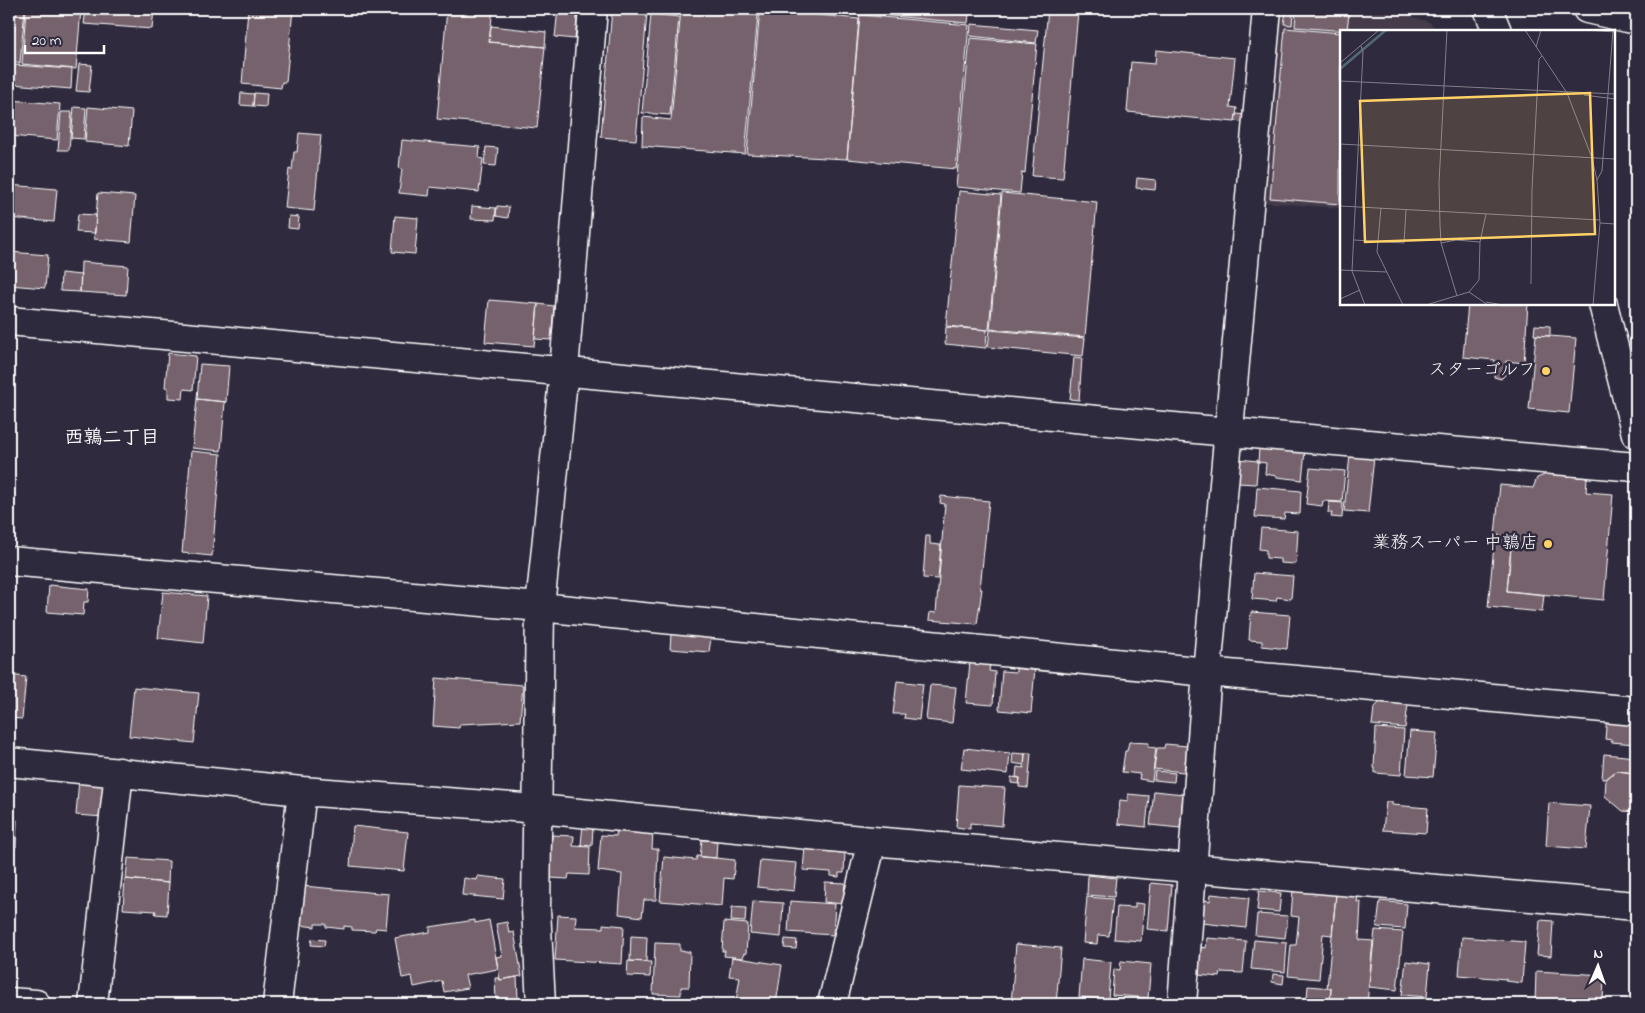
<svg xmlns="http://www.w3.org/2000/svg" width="1645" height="1013" font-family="'Indie Flower','Klee One',sans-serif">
<rect width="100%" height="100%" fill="#2f2a3d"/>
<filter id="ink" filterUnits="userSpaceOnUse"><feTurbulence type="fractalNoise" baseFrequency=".02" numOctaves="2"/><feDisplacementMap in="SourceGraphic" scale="10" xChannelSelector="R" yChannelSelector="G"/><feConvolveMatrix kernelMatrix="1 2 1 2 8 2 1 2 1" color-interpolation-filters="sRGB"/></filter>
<g filter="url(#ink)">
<path fill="#443b4b" d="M1279,9H1388L1429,22L1439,31H1341V208L1262,202Z"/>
<path fill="#76626c" stroke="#fff" d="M16,9H25L20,63L11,62Z
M26,9H81L76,69L22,64Z
M86,9H154L152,29L84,24Z
M248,9H293L286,82H282L281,88L242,84Z
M447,9H493L489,42L545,47L537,128L437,119Z
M558,9H578L575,39L555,37Z
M612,9H643V14H647L636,140L601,137Z
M681,9L758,15L745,154L642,146L643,117L671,120Z
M760,9H800L799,13L859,19L847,159L747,154Z
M859,9H895L969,15L968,23L859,13Z
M1048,9L1078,12L1063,178L1032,176Z
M1296,9L1349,12L1347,31L1295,27Z
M1286,11H1293L1292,25L1284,24Z
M651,14L679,17L670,115L642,113Z
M860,15L969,25L956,169L847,159Z
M971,24L1038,30L1036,43L970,36Z
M491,26L546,32L545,47L489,42Z
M1285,28L1341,33L1340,204L1270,198Z
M970,38L1037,44L1025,173L1022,172L1020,193L956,187Z
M1156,50L1235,58L1230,107L1237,108L1235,122L1127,112L1131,62L1155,64Z
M79,64L92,65L89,92L76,91Z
M14,65L72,69L71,89L12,84Z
M241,93L254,94L253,106L240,105Z
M254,93L267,94L266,107L253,106Z
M10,100L60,104L57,140L9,136Z
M74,107L86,108L84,139L71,138Z
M88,107L132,111L129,146L85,142Z
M61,112H72L69,150H58Z
M1236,114L1247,115L1246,123L1235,121Z
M299,133L321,135L314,211L285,208L289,169L292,170L294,152H297Z
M402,140L480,147L479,158L483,159L479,192L430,187L429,196L399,193L402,169L399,168Z
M486,147L498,148L496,166L484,165Z
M1137,178L1156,180L1155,190L1136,188Z
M9,185L57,189L54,222L9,218Z
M959,191L1001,195L989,330L946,326Z
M98,193L135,196L131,242L94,239Z
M1002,193L1097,202L1085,337L990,329Z
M472,206L496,208L495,220L471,219Z
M497,206L509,207L508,218L496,216Z
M78,214L96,215L95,233L76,232Z
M289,216L299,217L298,229L288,228Z
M395,216L418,218L415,254L392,252Z
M9,252L48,255L45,288L9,285Z
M81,262L128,266L126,295L80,292Z
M61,273L81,275L80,292L60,291Z
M489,300L538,304L534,346L485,342Z
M538,304L554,306L551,340L535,339Z
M1468,304H1528L1524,363L1506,361L1505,375L1501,379L1494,377L1495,360L1463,357Z
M1535,325L1550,326V336L1534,335Z
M946,327L987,330L986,348L945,344Z
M990,330L1085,338L1083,356L988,347Z
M1536,335L1576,338L1569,413L1529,409Z
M168,353L196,356L193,390L184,389L183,399L168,398V388L165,387Z
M1074,357L1082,358L1079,400L1070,399Z
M200,364L229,366L226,402L197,399Z
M197,399L225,402L221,451L192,448Z
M1259,448L1305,451L1302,480L1277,477V476L1265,474L1266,463L1258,462Z
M191,451L221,454L212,556L182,553Z
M1350,455L1374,457L1368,513L1344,511Z
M1238,459L1258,461L1256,484L1237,483Z
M1310,468L1345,471L1342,502L1323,501L1322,506L1306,504Z
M1547,474L1587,478L1586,492L1613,494L1604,600L1507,591L1512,537L1495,535L1500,485L1533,488L1537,478Z
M1257,487L1301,491L1300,514L1285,513L1284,519L1255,517Z
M941,496L989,501L980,589H982L977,624L929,620L930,612L936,613L945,504L940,503Z
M1329,502L1343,503L1342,518L1331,517L1332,513H1328Z
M1261,528L1298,531L1296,564L1280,563V559L1266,558V550L1259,549Z
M1495,535L1512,537L1507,591L1544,595L1542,612L1488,607Z
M926,536H930V544L941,545L938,579L923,578Z
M1254,573L1293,576L1291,599L1277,597L1276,601L1252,599Z
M49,585L89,589L88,602H84L83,615L47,612Z
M163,592L207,596L203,643L158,638Z
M1251,612L1290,615L1287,649L1262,646V641L1249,640Z
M671,634L711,638L709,652L670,649Z
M970,662L990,664L989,671L995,672L993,705L966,703Z
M1016,667L1035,668L1031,713L999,710L1002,671L1016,672Z
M9,675L26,677L22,719L9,718Z
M436,678L523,685L520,721L460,724L459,728L433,726Z
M897,681L923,684L919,720L904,718L905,714H893Z
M930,685L956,687L952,723L926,720Z
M134,687L199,693L194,743L129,736Z
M1381,701L1408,704L1405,728L1372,725L1374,708Z
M1607,717L1636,720L1635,744L1611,742L1612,740L1605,739Z
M1376,728L1404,730L1401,775L1375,773V768H1374Z
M1410,731L1437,733L1433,777L1406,775Z
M1129,742L1149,743L1148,747L1156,748L1152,781L1139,779L1140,774L1122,772L1125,751H1127Z
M1165,744L1187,746L1184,772L1154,769L1157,748H1164Z
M964,748L1010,753L1008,774L961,769Z
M1013,753L1025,754L1024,765L1012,763Z
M1025,753H1031L1028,788L1019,787L1020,778L1016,777L1017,767L1024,768Z
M1604,754L1636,757V773L1616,771L1606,779H1602Z
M1155,771L1175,773L1174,782L1154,780Z
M1616,771L1636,773V816L1634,812L1623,811L1605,796L1606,779Z
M1011,777L1020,778L1019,784L1011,783Z
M79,779L98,781L107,791L104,817L76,815Z
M959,785L1005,788L1002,826L970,823V829L956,827Z
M1154,791L1183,794L1180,828L1150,825Z
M1128,794L1149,796L1146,827L1118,824L1120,800L1128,801Z
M1386,802H1392V805L1428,808L1426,833L1383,830Z
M1549,803L1590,806L1586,849L1546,846Z
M9,819L17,820L16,847L9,846Z
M583,824L593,826L592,846L581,845Z
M353,826L408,832L404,871L350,866Z
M617,828L653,831L652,849H658L656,900H644L642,917L619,914L622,874L598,871L601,835L616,836Z
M552,835L574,836L573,846L590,847L589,875L569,874L568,879L550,878Z
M702,840L717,841L716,858L700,857Z
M805,847L845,851L844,873H839V877L831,876V872L803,870Z
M697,856L735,860L733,879L724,878L722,906L660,901L664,857L696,860Z
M128,858L169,861L168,883L126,879Z
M760,860L797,863L794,891L757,887Z
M1088,875L1116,878L1114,897L1087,895Z
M478,876L505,879L503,899L462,895L464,878L477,880Z
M125,879L169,883L167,915L155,914L156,911L123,909Z
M825,882L845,883L843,904L824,902Z
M1151,883L1172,885L1168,931L1147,929Z
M303,886L389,894L386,929L376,928L375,931L352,930V927L344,926V929L326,927V924H315V927L300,925Z
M1293,890L1336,894L1332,935L1323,934L1319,979L1288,976L1291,945H1296L1299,917L1291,916Z
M1259,891L1281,893L1279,912L1257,910Z
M1211,894L1249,898L1246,928L1202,923L1204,900L1210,901Z
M1336,894L1358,897L1357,902H1361L1359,940L1373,941L1367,1004H1330L1331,988H1327Z
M1087,897L1113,899L1109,936L1098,935L1097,944L1083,943Z
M753,901L783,903L781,937L750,934Z
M790,901L835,904L833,935L788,932Z
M1380,901L1407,904L1405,929L1377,927Z
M1135,903L1144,904L1141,941L1114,939L1117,907L1135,908Z
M732,907L746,908L745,922L731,921Z
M1257,914L1288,916L1285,938L1255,935Z
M558,915L576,916L575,927L603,928V924L624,926L622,964L555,960Z
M475,920V923L489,920L498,969L465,975L468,988L444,992L442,981L414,987L412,976L402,978L395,938L430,932V927Z
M1540,920L1553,921L1551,956L1537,955Z
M507,922L509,933L514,932L522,976L500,980L496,957L502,956L496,924Z
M724,922L748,924L746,954L744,953L743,958L724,956L725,951H722Z
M1375,930L1403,932L1397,990L1369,987Z
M631,936L647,937L646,962L630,961Z
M1462,937L1525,942L1522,983L1506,981V979L1459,975Z
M1207,938L1246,941L1243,973L1221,972L1220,977L1198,975L1200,947L1206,948Z
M312,939L325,940L324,946L311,945Z
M785,939L797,940L796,949L784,948Z
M1254,940L1287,943L1285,972L1251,969Z
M655,943L680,944V951L690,952L689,987H681V995L653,994Z
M1016,944L1061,948L1056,1004H1011Z
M732,957L782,965L776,1004H755L736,1001L740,977L729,976Z
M1082,959L1111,962L1108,999L1079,997Z
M628,961L651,962L650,977L627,976Z
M1121,961L1151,964L1148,998L1112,995L1114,969L1120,970Z
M1406,961L1430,964L1427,997L1402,995Z
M1536,971L1604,975L1603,1004H1535Z
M1273,974L1284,975L1283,984L1272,982Z
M517,977L518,999L496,1000L495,978H499L500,980Z
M1308,986L1331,988L1330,1004H1300L1301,998H1307Z"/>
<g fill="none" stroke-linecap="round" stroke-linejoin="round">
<g stroke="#fff" stroke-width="31">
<path id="minor" d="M1587,9L1636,20
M9,321L1229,432L1636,467
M9,561L540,607L1207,672L1636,711
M9,762L302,791L538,809L872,841L1636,906
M9,1002L36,1004
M93,1004L119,772
M277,1004L302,791
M541,1004L536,909L540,607L564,370L593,9
M832,1004L872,841
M1182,1004L1207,672L1267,9"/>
</g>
<g stroke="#fff" stroke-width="31">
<path id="major" d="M1488,9L1497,31
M1603,304L1636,434"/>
</g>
<use href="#minor" stroke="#2f2a3d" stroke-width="28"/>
<use href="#major" stroke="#2f2a3d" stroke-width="28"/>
</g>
</g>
<g fill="#ffd166" stroke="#2f2a3d" stroke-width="2">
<circle cx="1546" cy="371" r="5"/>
<circle cx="1548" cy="544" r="5"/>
</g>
<g text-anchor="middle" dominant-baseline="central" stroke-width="5" stroke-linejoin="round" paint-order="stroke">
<g font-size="18" fill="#fff" stroke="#2f2a3d" text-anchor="end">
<text x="1536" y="371">スターゴルフ</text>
<text x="1538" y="544">業務スーパー 中鶉店</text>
</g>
<g font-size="19" font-weight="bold" fill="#fff" stroke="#2f2a3d">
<text x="112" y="438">西鶉二丁目</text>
</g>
</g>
<g transform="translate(1340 30)">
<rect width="275" height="275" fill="#2f2a3d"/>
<path fill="none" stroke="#506977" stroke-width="2.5" d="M0,39L46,0"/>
<path fill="none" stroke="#827f8b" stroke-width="1" d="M107,0L99,153L100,195L101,213L117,266M185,0L227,63L252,128L257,150L260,193L253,275M245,0L275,2M21,16L23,22L12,241L25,275M196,17L201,0M0,33L39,0M0,51L275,64M244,65L275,69M0,114L275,129M257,150L262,141L273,0M0,176L260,190M41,178L37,222L63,275M260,193L275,194M14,210L64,213L66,180M101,213L116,210L140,212M0,240L47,242M191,254L192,159L199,29L202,26M129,262L148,275M0,269L20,260M146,272L163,275M86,275L129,262L139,250L140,212L146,184"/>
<path fill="#ffd166" fill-opacity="0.15" stroke="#ffd166" stroke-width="2.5" d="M250,63L255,204L25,212L20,71Z"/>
<rect width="275" height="275" fill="none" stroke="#fff" stroke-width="2.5"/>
</g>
<rect width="1645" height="1013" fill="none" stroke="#2f2a3d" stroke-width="30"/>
<rect x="15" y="15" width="1615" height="983" fill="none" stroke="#fff" stroke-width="2" filter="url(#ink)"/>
<g transform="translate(1598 966) rotate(2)" stroke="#2f2a3d" stroke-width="4" paint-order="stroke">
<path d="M0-4L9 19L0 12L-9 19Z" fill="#ffffff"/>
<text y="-8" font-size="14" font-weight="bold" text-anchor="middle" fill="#ffffff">N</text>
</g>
<path d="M25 45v8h79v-8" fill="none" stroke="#ffffff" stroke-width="2.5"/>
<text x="32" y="45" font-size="15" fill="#ffffff" stroke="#2f2a3d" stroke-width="4" paint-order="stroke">20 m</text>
</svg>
